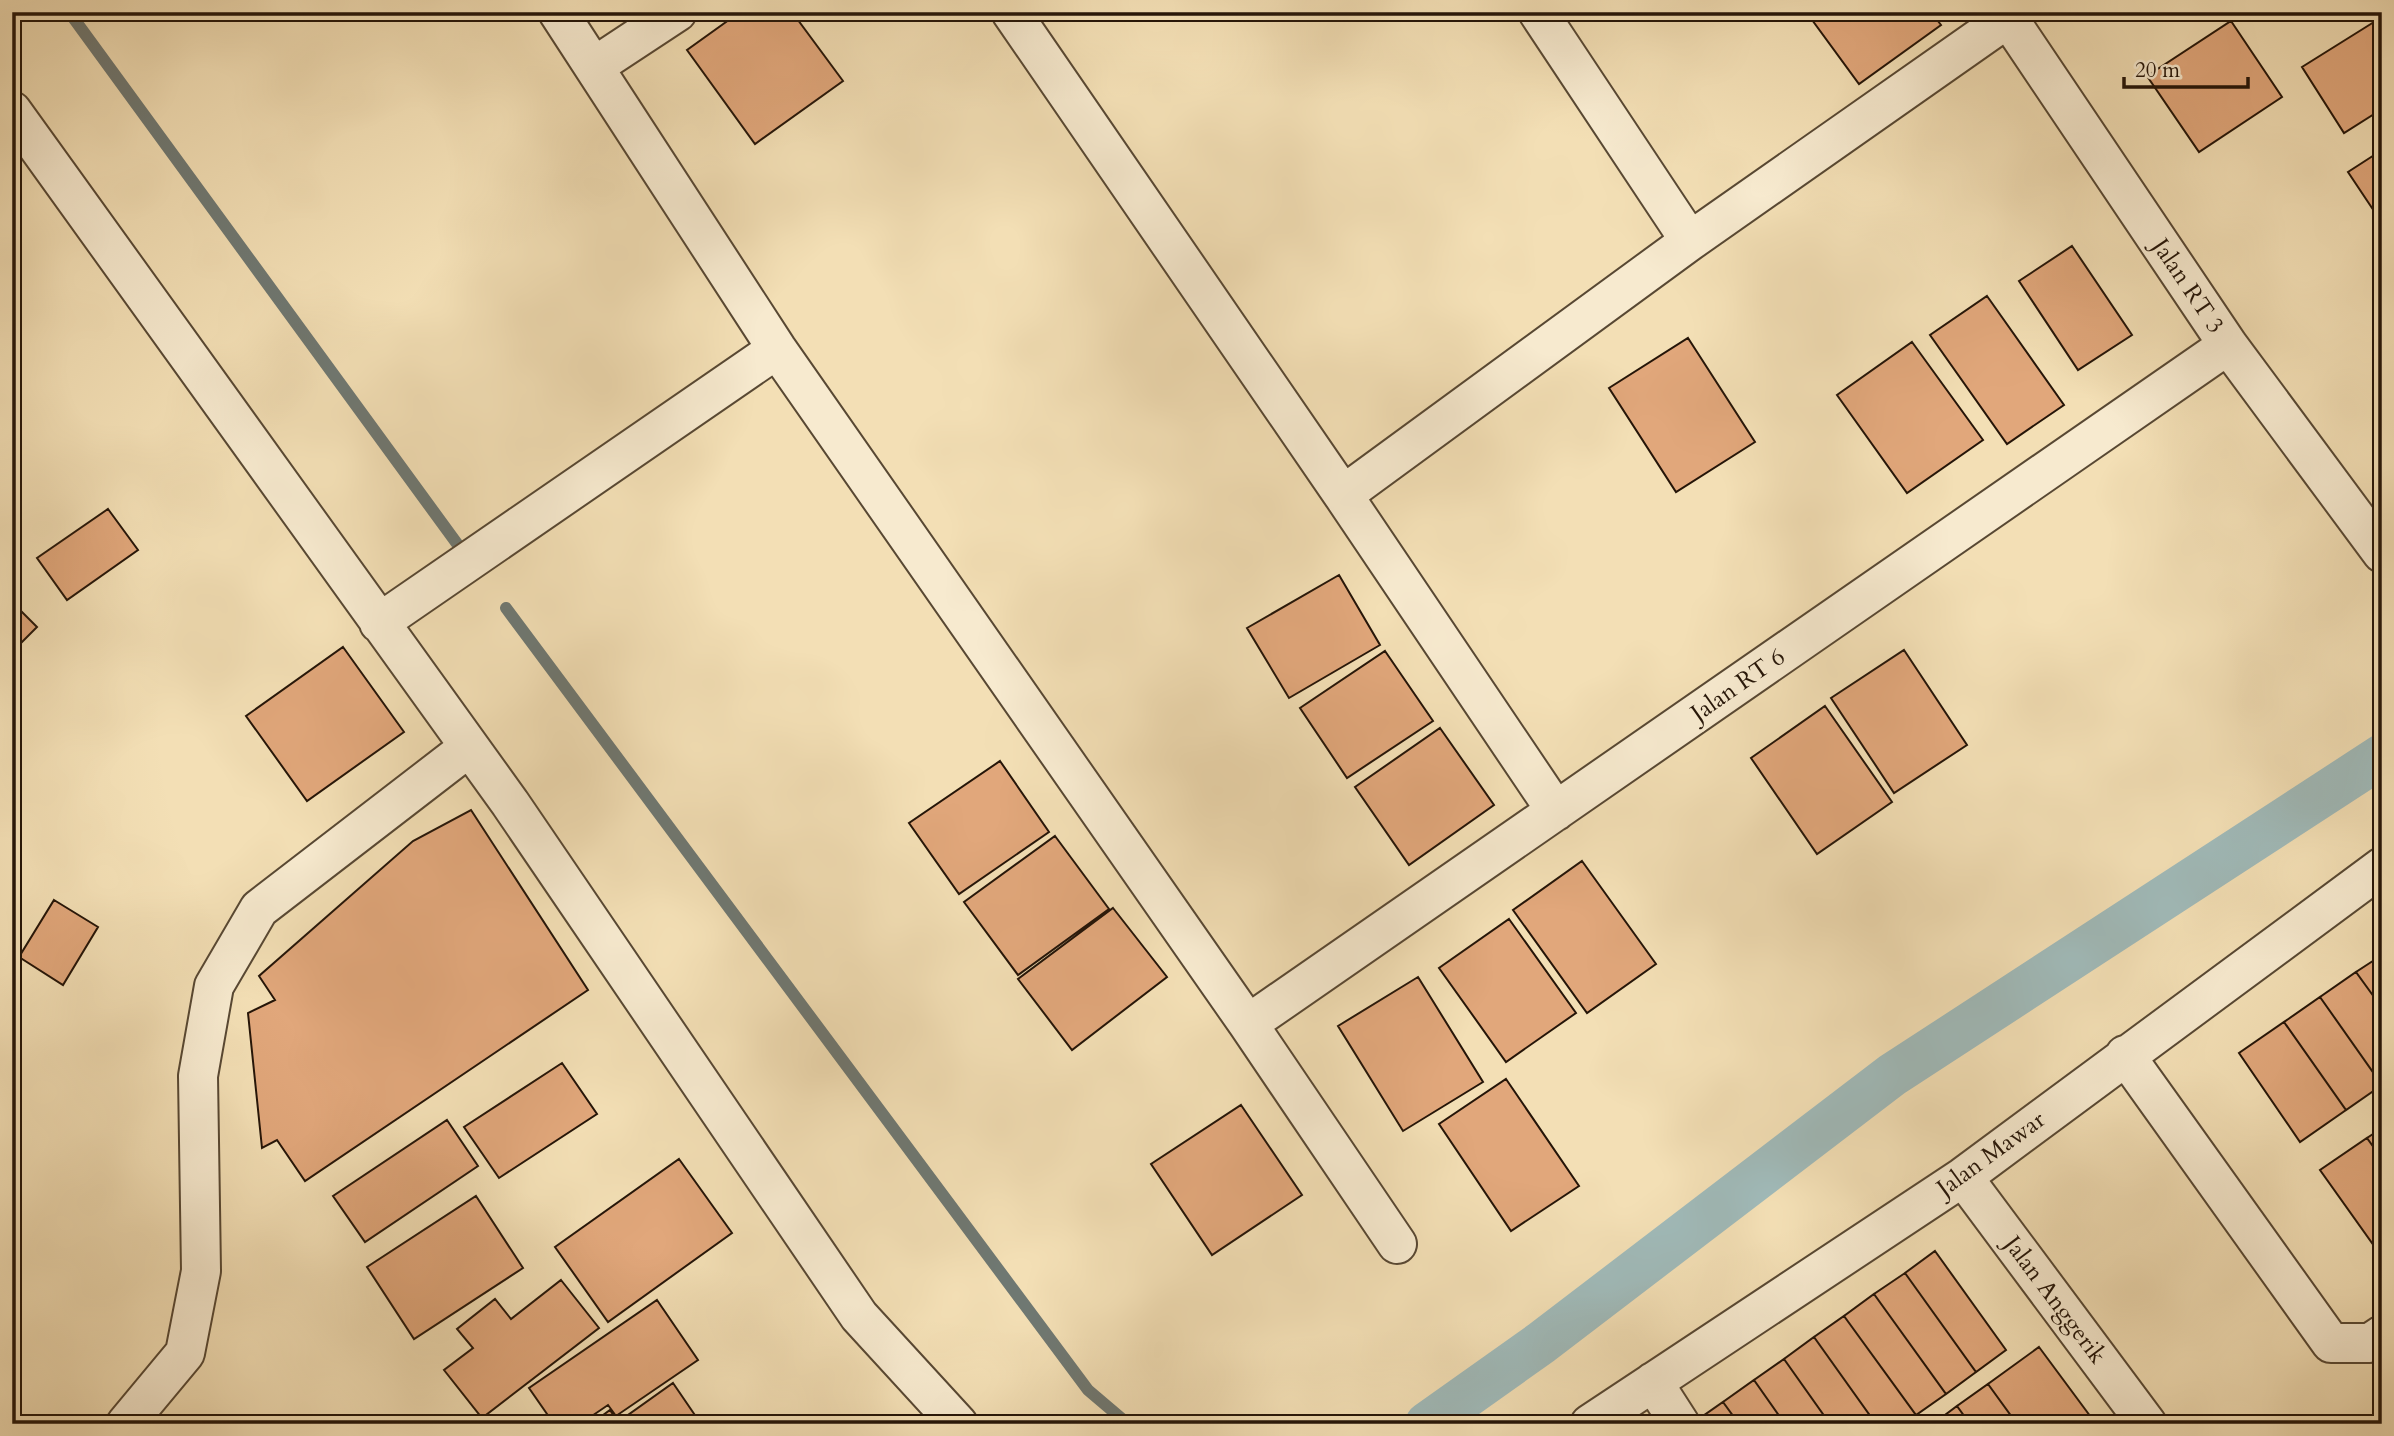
<svg xmlns="http://www.w3.org/2000/svg" width="2394" height="1436" font-family="Cardo,serif">
<rect width="100%" height="100%" fill="#f3dfb5"/>
<filter id="stains"><feTurbulence type="fractalNoise" baseFrequency=".00286" numOctaves="4"/><feColorMatrix values="0 0 0 0 .2 0 0 0 0 .09 0 0 0 0 .02 0 0 0 .5 -.17"/></filter>
<radialGradient id="worn" r=".72"><stop offset=".6" stop-color="#630" stop-opacity="0"/><stop offset="1" stop-color="#630" stop-opacity=".3"/></radialGradient>
<g fill="none" stroke-linecap="round" stroke-linejoin="round">
<path stroke="#6f7872" stroke-width="12" d="M69,12L458,545
M506,608L1088,1390L1128,1424"/>
<path stroke="#a0bab9" stroke-width="44" d="M1427,1424L1541,1343L1892,1075L2382,756"/>
</g>
<path fill="#e1a77b" stroke="#251508" stroke-width="2" d="M740,12H792L843,81L755,144L687,50Z
M1931,12L1941,25L1859,84L1807,13Z
M2382,17V109L2344,133L2302,67Z
M2231,21L2282,97L2199,152L2147,76Z
M2382,150V223L2348,172Z
M2072,246L2132,335L2078,370L2019,281Z
M1987,296L2064,405L2007,444L1930,335Z
M1688,338L1755,442L1676,492L1609,388Z
M1912,342L1983,440L1907,493L1837,395Z
M108,509L138,550L67,600L37,558Z
M1339,575L1380,645L1289,698L1247,628Z
M12,602L37,627L12,652Z
M343,647L404,732L307,801L246,716Z
M1904,650L1967,745L1894,793L1831,698Z
M1385,651L1433,721L1347,778L1300,708Z
M1825,706L1892,802L1817,854L1751,758Z
M1440,728L1494,805L1409,865L1355,787Z
M1000,761L1049,832L959,894L909,823Z
M471,810L588,990L305,1181L277,1140L262,1148L248,1013L275,1000L259,976L413,841Z
M1055,836L1109,909L1018,975L964,902Z
M1582,861L1656,964L1587,1013L1513,910Z
M54,900L98,927L63,985L19,957Z
M1113,908L1167,977L1072,1050L1018,979Z
M1509,919L1576,1013L1506,1062L1439,968Z
M2382,955V1008L2356,972Z
M2356,972L2382,1008V1085L2320,997Z
M1418,977L1483,1082L1403,1131L1338,1026Z
M2320,997L2382,1085L2346,1110L2284,1022Z
M2284,1022L2346,1110L2300,1142L2239,1053Z
M562,1063L597,1114L499,1178L464,1127Z
M1506,1079L1579,1186L1511,1231L1439,1124Z
M1241,1105L1302,1195L1212,1255L1151,1164Z
M447,1120L478,1166L365,1242L333,1196Z
M2382,1128V1159L2367,1138Z
M2367,1138L2382,1159V1257L2320,1170Z
M679,1159L732,1233L608,1322L555,1247Z
M476,1196L523,1268L414,1339L367,1267Z
M1935,1251L2006,1350L1976,1372L1905,1273Z
M1905,1273L1976,1372L1946,1394L1874,1294Z
M561,1280L599,1328L482,1418L444,1370L473,1348L457,1329L495,1299L511,1319Z
M1874,1294L1946,1394L1916,1415L1844,1316Z
M657,1300L698,1360L616,1416L608,1405L580,1424H554L529,1388Z
M1844,1316L1916,1415L1903,1424H1876L1814,1337Z
M1814,1337L1876,1424H1830L1784,1359Z
M2039,1347L2096,1424H2017L1988,1384Z
M1784,1359L1830,1424H1785L1754,1380Z
M1754,1380L1785,1424H1739L1723,1402Z
M673,1383L701,1424H591L610,1410L618,1422Z
M1988,1384L2017,1424H1970L1957,1406Z
M1723,1402L1739,1424H1694L1693,1423Z
M1957,1406L1970,1424H1933Z"/>
<g fill="none" stroke-linecap="round" stroke-linejoin="round">
<g stroke="#584833" stroke-width="42">
<path id="minor" d="M558,12L777,349L1248,1024L1397,1244
M1011,12L1343,495L1690,241
M1538,12L1690,241L2008,18
M2004,12L2228,345L2382,553
M595,66L677,12
M12,111L510,803L859,1316L958,1424
M1343,495L1556,811
M379,623L777,349
M1248,1024L2228,345
M2125,1055L2331,1343H2370L2382,1335
M1963,1177L2147,1424
M1653,1382L1680,1424
M126,1424L185,1353L201,1271L198,1076L214,986L259,909L468,748
M1590,1424L1963,1177L2382,867"/>
</g>
<use href="#minor" stroke="#f7eacf" stroke-width="38"/>
</g>
<g text-anchor="middle" dominant-baseline="central" stroke-width="6" stroke-linejoin="round" paint-order="stroke">
<g font-size="24" fill="#251508" stroke="#f7eacf">
<text transform="translate(2188 286) rotate(56)">Jalan RT 3</text>
<text transform="translate(1738 685) rotate(-35)">Jalan RT 6</text>
<text transform="translate(1991 1154) rotate(-36)">Jalan Mawar</text>
<text transform="translate(2055 1300) rotate(53)">Jalan Anggerik</text>
</g>
</g>
<rect width="2394" height="1436" fill="none" stroke="#f3dfb5" stroke-width="42"/>
<rect x="14" y="14" width="2366" height="1408" fill="none" stroke="#251508" stroke-width="3.5"/>
<rect x="21" y="21" width="2352" height="1394" fill="none" stroke="#251508" stroke-width="2"/>
<path d="M2124 77v10h124v-10" fill="none" stroke="#251508" stroke-width="3.5"/>
<text x="2135" y="77" font-size="21" fill="#251508" stroke="#f7eacf" stroke-width="5" paint-order="stroke">20 m</text>
<rect width="100%" height="100%" filter="url(#stains)"/>
<rect width="100%" height="100%" fill="url(#worn)"/>
</svg>
